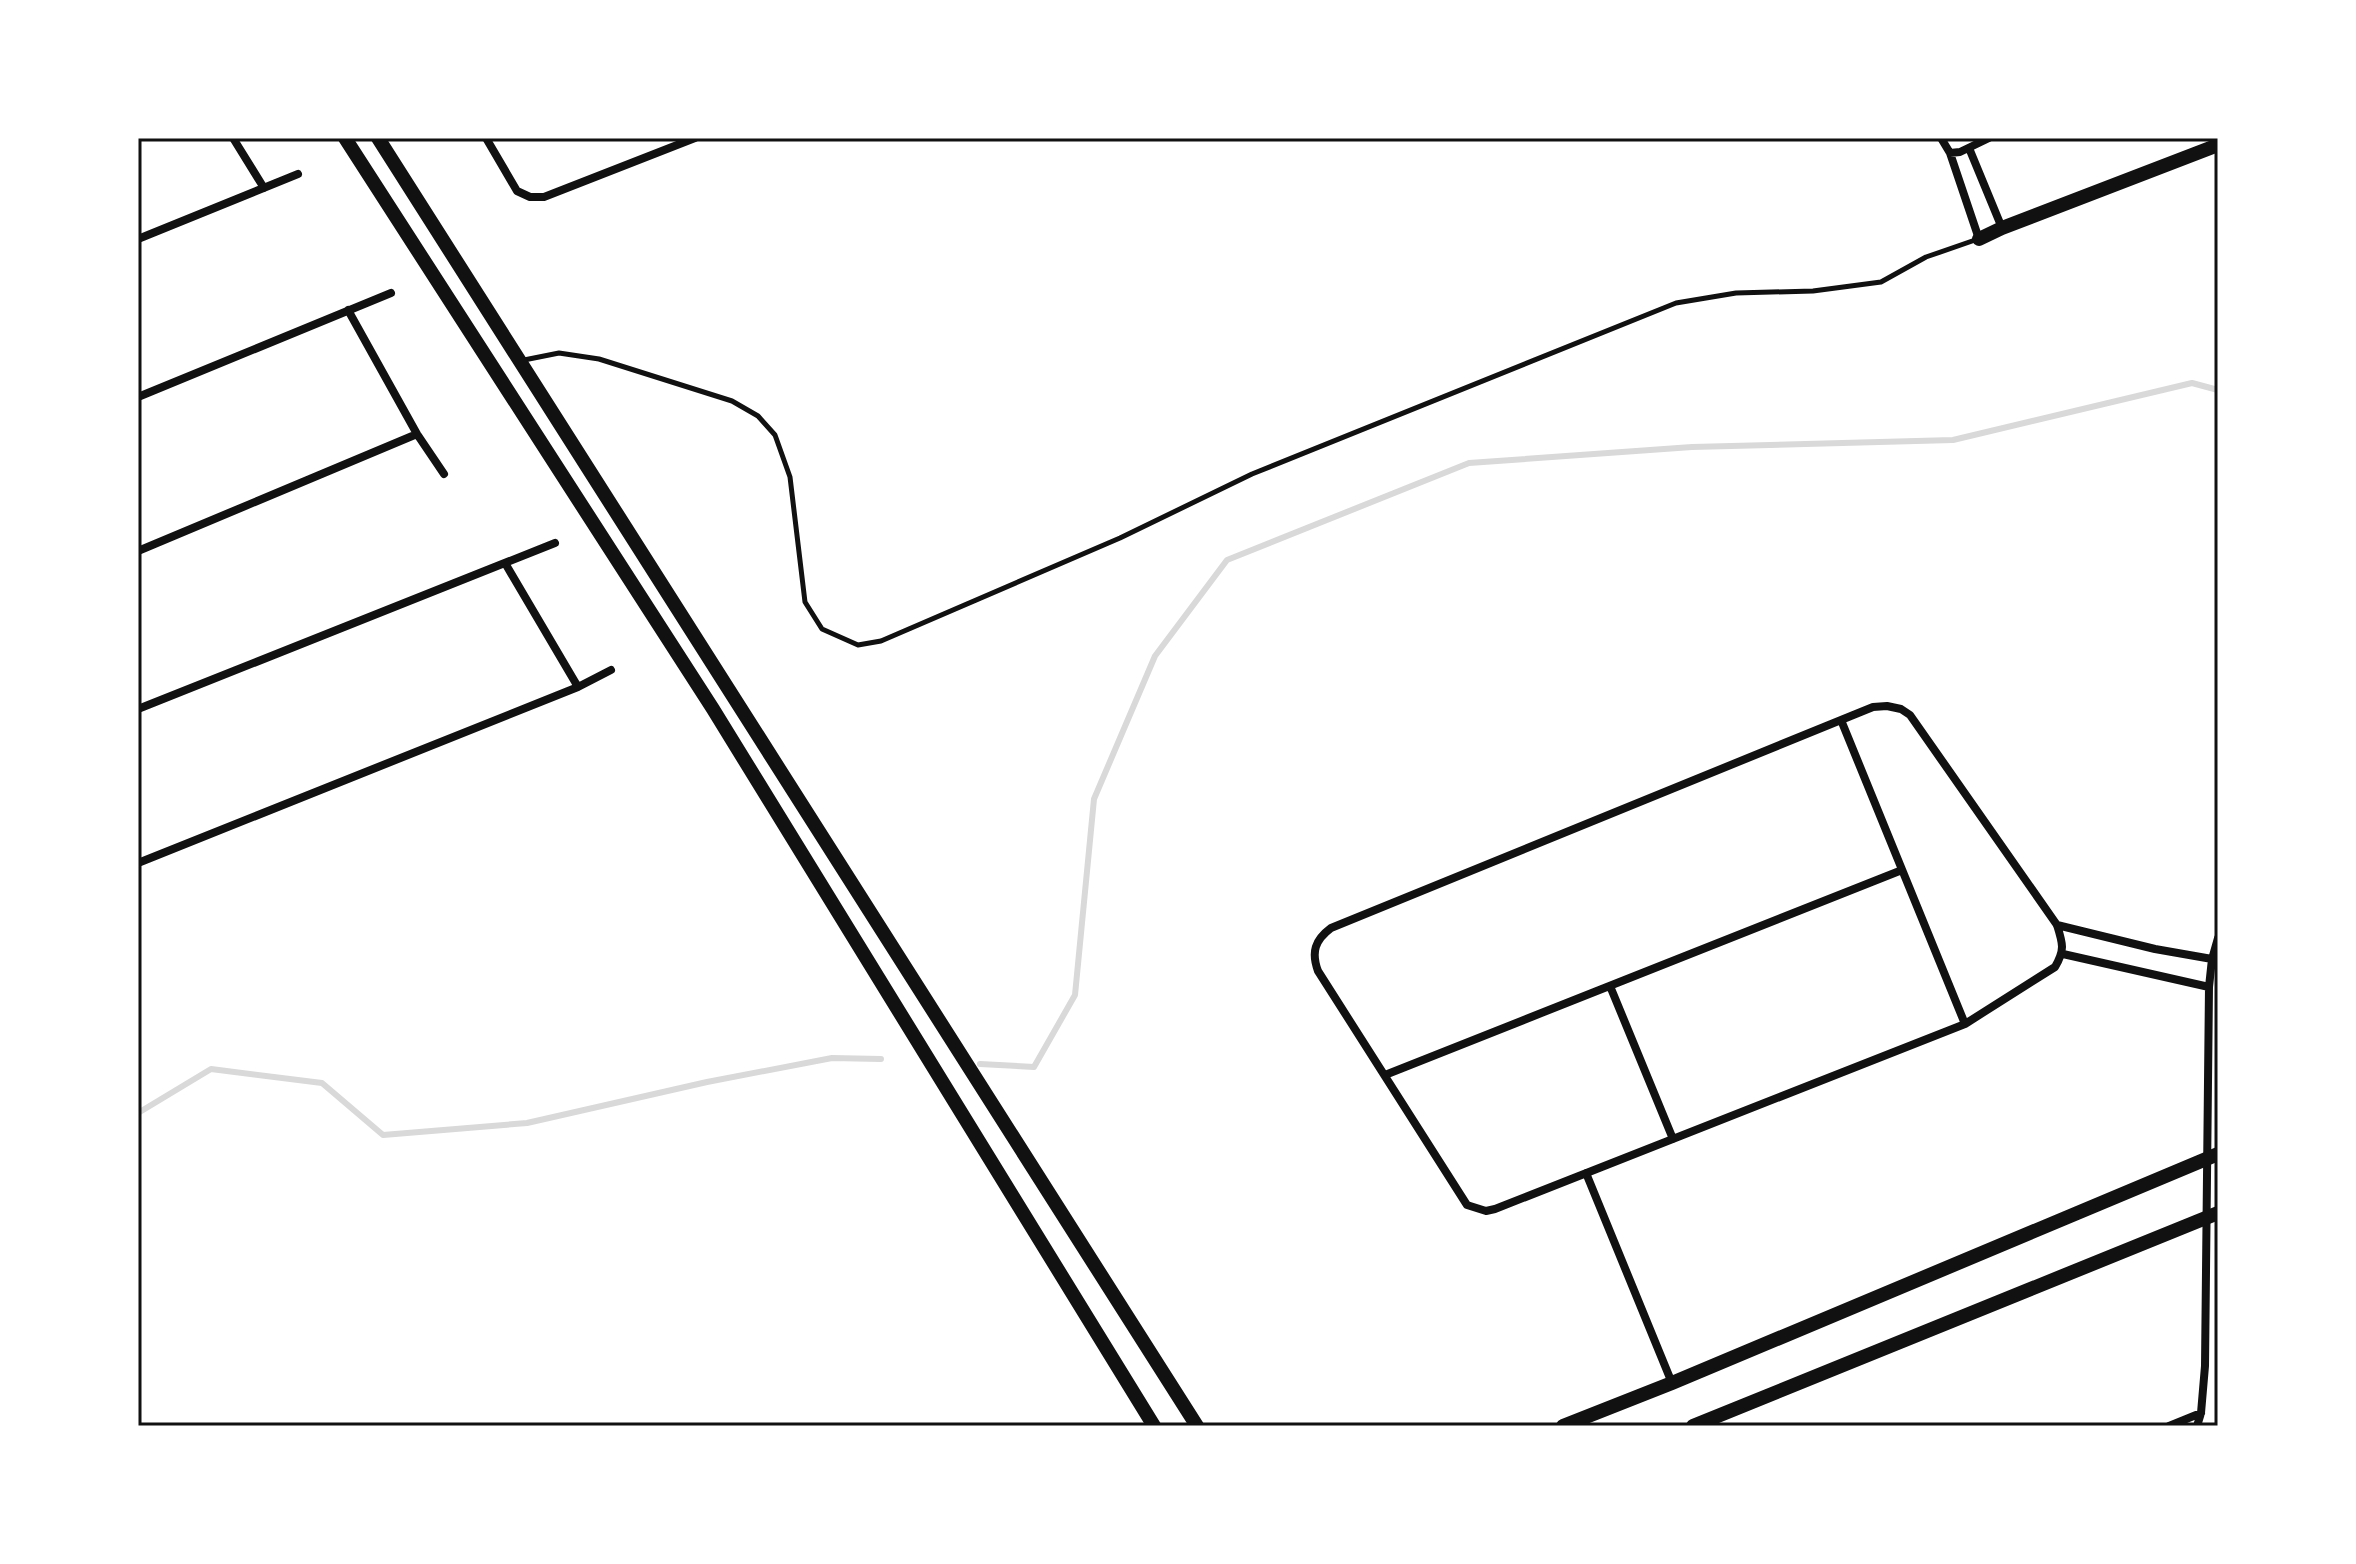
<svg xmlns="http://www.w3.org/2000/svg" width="2356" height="1564" font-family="Raleway,sans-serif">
<rect width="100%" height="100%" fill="#fff"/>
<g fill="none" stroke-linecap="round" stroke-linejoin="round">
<path stroke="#d9d9d9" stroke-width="6" d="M980,1064L1034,1067L1075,995L1094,799L1155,656L1227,560L1469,463L1692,447L1953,440L2192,383L2218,390
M138,1113L211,1069L322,1083L383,1135L527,1123L707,1082L832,1058L881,1059"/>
<path stroke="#111" stroke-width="5" d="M524,360L559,353L599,359L732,401L758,416L775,435L790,477L805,602L822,629L858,645L881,641L1120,538L1252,474L1676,303L1736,293L1813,291L1881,282L1926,257L1978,239"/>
<path stroke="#111" stroke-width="8" d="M233,138L264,188
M486,138L517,191L530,197H544L695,138
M1941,138L1950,153L1960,152L1989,138
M1969,148L2002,228
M1950,153L1979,239
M138,239L298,174
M348,310L417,434L444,474
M138,397L391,293
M138,551L417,434
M505,563L578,687
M1887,706L1901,709L1910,715L2057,925C2063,944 2065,950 2055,967L1965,1024L1495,1209L1486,1211L1467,1205L1318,971C1311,952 1315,940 1331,928L1841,720L1873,707Z
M138,709L555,543
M1841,720L1965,1024
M138,863L578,687L611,670
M2057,925L2155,949L2212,959
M2063,954L2209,987
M1610,986L1673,1139
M1385,1075L1902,870
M1586,1173L1672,1383
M2169,1426L2201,1413
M2197,1426L2201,1413L2205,1366L2209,987L2212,959L2218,938"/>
<path stroke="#111" stroke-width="14" d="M345,138L713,709L1154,1426
M378,138L1197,1426
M1979,239L2002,228L2218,145
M1563,1426L1672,1383L2218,1154
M1693,1426L2218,1213"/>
</g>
<rect width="2356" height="1564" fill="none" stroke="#ffffff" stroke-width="280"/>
<rect x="140" y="140" width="2076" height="1284" fill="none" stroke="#111" stroke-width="3"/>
</svg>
